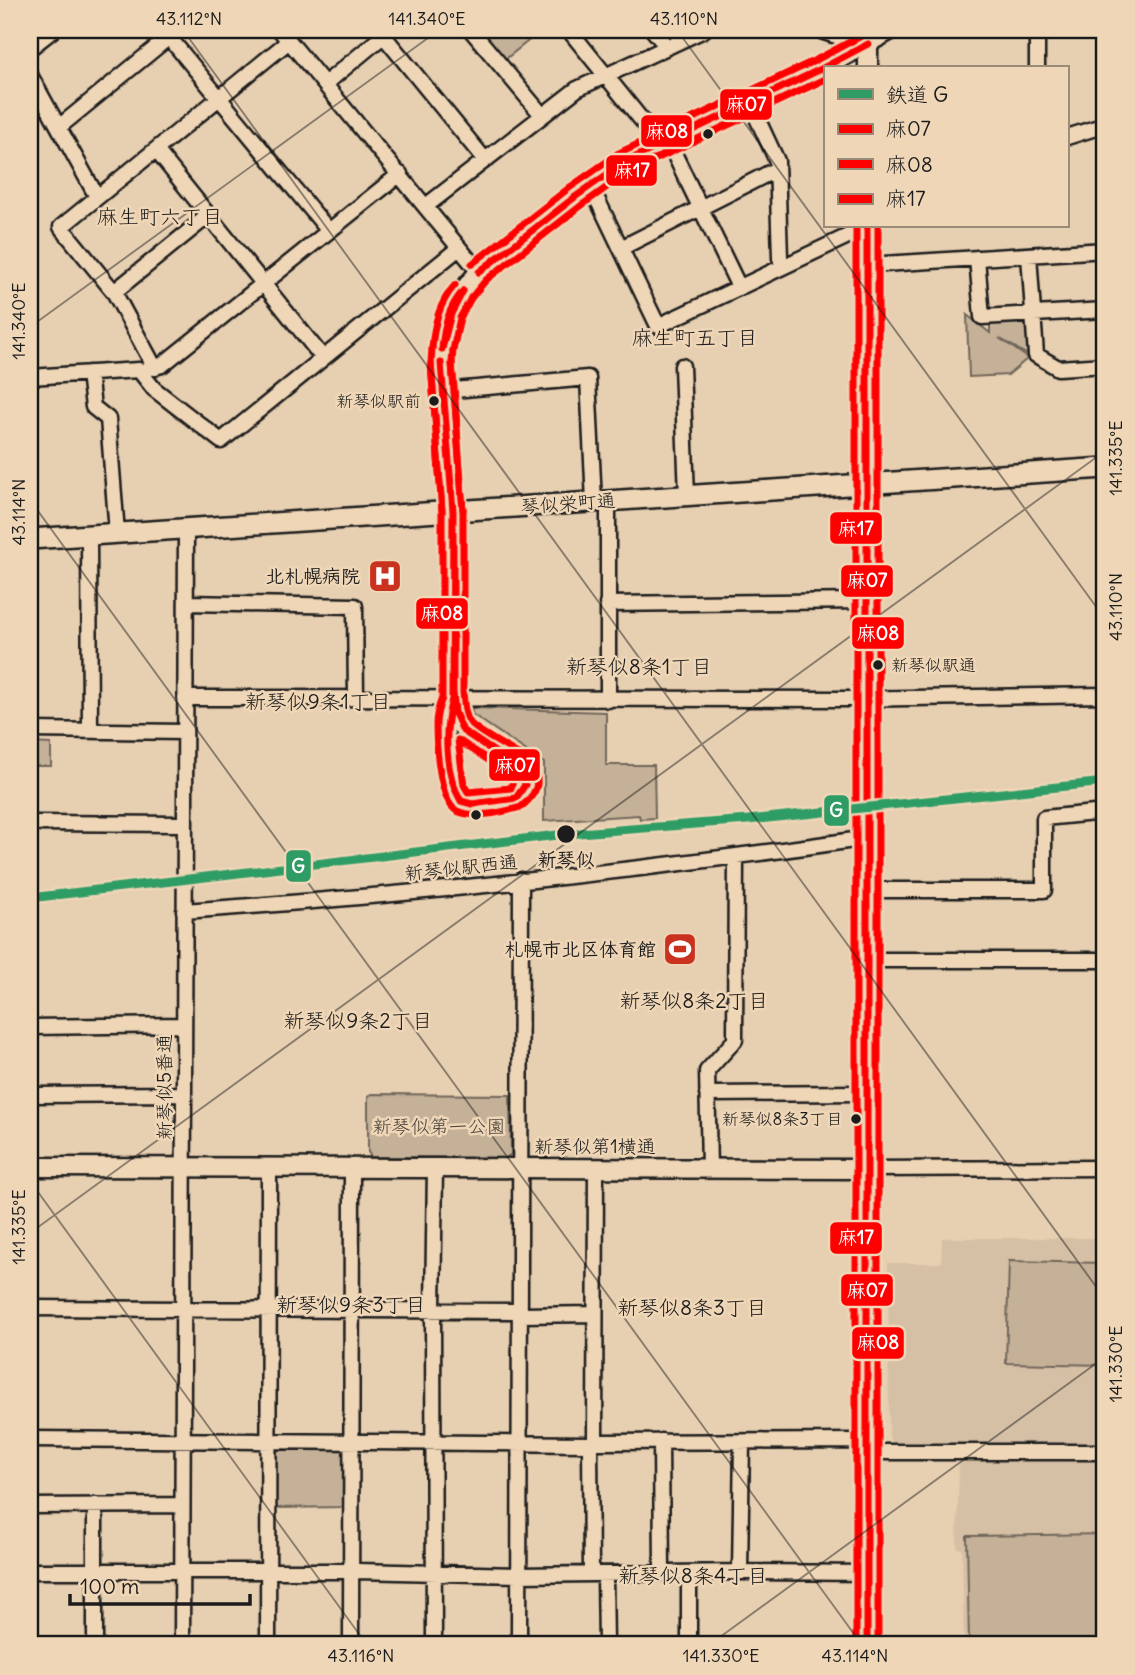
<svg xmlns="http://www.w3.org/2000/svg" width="1135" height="1675" font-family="Delius,'Klee One',sans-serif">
<rect width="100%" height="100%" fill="#e7cfb1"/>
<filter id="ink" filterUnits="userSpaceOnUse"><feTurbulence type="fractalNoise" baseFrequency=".0143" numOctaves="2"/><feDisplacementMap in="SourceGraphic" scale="14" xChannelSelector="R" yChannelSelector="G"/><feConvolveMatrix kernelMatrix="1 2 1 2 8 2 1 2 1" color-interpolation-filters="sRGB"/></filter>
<g filter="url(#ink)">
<path fill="#d6c0a5" d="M942,1238H1105V1443L892,1442L889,1437L888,1263H941Z
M1105,1461V1645H964L962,1549L957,1548L959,1462Z"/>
<path fill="#c5b198" stroke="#70665a" stroke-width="2" d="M478,30H542L503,61Z
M967,315L990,333V323L1029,320L1031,357L999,338L1028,358L1008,375L969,377Z
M472,708L606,712V765H654L655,818L640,819L639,815L544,821V763L472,714Z
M30,743L51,744V766H30Z
M371,1094L510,1095L511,1154L506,1158L371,1157L368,1152V1097Z
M1009,1261L1105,1263V1365L1006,1363Z
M279,1447L343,1450L344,1507L276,1508V1449Z
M1105,1534V1645H969L967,1536Z"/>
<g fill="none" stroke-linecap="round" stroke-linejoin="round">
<g stroke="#1c1c1c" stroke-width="19">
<path id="minor" d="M163,30L329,231
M280,30L479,272
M379,30L485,160
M471,30L542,115
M569,30L661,144
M653,30L667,47
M1037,30V68
M30,48L53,30
M30,75L97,197
M325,84L389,31
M750,103L777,161L780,258L783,266
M59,127L169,37
M1067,137L1105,125
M668,141L739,287
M156,150L323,358
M589,186L598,201L658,326L867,227
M426,206L577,89L704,30
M621,248L777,169
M1029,255L1036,355L1058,368L1105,365
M977,258L982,317L1105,310
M868,265L1105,250
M114,292L209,215
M682,366L687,496
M155,368L114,292L61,227L289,41
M147,369L162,365L400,174
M89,373L93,407L108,419L117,533
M30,377L139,370L154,389L221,441L459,248
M443,391L588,378L594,502
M608,501V700
M89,535L90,731
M186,603L355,606L356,698
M607,604L867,601
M185,698L846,699L1105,695
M452,699L459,726L463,731L522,770C528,780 525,791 516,798C498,801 471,810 457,797L449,759L446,722Z
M30,730L185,732
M30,823L184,824
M867,890H1044V818L1105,812
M184,911C412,895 641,871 868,838
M867,960H1105
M30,1027L183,1025
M707,1094L867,1093
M30,1095L183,1094
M709,1168L707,1071L735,1040L736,857
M867,1169L1105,1168
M30,1308L520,1311
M520,1315L595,1314
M30,1439L590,1444L595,1442L867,1441
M661,1441L662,1573
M595,1442L596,1167
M590,1444L591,1573
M867,1452H1105
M95,1505V1645
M30,1506L182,1505
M30,1571H358L519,1575L740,1572L867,1573
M740,1572L742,1442
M605,1574L606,1645
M182,1645L186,528
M268,1645L269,1166
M351,1645L352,1167
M434,1645L433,1310L435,1167
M519,1645L521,880
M689,1645V1574"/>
</g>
<g stroke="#1c1c1c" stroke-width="23">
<path id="tertiary" d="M824,30L868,44
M868,68V30
M867,226V484
M452,699L453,511L441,363L444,328L450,311L458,297L479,272L589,186L623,163L819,70L891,30
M30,1167L867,1169"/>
</g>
<g stroke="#1c1c1c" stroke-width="24">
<path id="secondary" d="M30,539L1105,468
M867,1645V484"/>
</g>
<use href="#minor" stroke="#efd6b7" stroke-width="14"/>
<use href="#tertiary" stroke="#efd6b7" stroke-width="18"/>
<use href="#secondary" stroke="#efd6b7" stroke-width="19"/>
<g stroke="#efd6b7" stroke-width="12">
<path id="bus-1" d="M623,163L819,70L868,44
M575,197L623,163
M575,197L623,163
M867,226V1645
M479,272L575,197
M479,272L575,197
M442,349C444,327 448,308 463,291
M442,349L451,314L463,291
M441,363L453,511
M453,511V692L455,713L463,731L522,770L525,785L516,798L472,804L461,801C444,772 444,730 452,699Z"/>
</g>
<g stroke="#efd6b7" stroke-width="12">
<path id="bus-2" d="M569,188L618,154L814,61L863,35
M582,205L628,172L825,79
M878,226V1645
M432,348C434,324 439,303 455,285
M453,350L460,318L471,298
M431,363L442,511V698C439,706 436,715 436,724C436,743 439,802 457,811C474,819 504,812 521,807C571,766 491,745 471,724C464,716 464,702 463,692V511L452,363"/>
</g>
<g stroke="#efd6b7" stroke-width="12">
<path id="bus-3" d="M617,154L814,61L863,35
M628,172L825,79
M856,226V1645
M472,264L569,188
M471,298L486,280L582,205
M432,348L431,364L442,511
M453,350L452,363L463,510
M458,740L514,777L511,788L468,792L464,785Z"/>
</g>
<use href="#bus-1" stroke="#f00" stroke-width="7"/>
<use href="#bus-2" stroke="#f00" stroke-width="7"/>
<use href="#bus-3" stroke="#f00" stroke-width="7"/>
<g stroke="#efd6b7" stroke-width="14">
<path id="rail-1" d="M30,898L566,834L748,820L1105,782"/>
</g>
<use href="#rail-1" stroke="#2f9c65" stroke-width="9"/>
</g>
</g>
<path fill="none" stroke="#1c1c1c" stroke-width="2" stroke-opacity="0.45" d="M183,30L1105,1299M677,30L1105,619M30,327L439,30M30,500L862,1645M30,1181L367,1645M30,1233L1105,451M709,1645L1105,1357"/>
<defs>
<g id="hospital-square" transform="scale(1.75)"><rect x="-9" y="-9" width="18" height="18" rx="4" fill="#c8321e" stroke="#efd6b7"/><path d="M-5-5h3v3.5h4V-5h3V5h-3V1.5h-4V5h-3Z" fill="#fff"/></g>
<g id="stadium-square" transform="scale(1.75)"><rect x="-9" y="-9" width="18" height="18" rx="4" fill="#c8321e" stroke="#efd6b7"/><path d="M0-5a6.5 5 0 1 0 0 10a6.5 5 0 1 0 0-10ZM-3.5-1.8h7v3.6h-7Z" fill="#fff"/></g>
</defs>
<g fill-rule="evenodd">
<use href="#hospital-square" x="385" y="576"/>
<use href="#stadium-square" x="680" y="949"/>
</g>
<g fill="#1c1c1c" stroke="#efd6b7" stroke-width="2.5">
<circle cx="708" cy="134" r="6"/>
<circle cx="434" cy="401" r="6"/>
<circle cx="878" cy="665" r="6"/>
<circle cx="476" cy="815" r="6"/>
<circle cx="566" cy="834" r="10"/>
<circle cx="856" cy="1119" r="6"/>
</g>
<g text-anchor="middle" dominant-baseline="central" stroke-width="5" stroke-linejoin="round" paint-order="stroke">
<g font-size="17" fill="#1c1c1c" stroke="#efd6b7" text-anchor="end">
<text x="421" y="401">新琴似駅前</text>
<text x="891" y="665" text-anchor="start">新琴似駅通</text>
<text x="843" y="1119">新琴似8条3丁目</text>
</g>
<g font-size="19" fill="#1c1c1c" stroke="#efd6b7">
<text transform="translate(568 503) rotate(-4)">琴似栄町通</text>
<text transform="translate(461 867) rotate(-6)">新琴似駅西通</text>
<text transform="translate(164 1087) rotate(-90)">新琴似5番通</text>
<text x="595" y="1146">新琴似第1横通</text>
</g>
<g font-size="19" font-weight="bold" fill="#1c1c1c" stroke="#efd6b7" text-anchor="end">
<text x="360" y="576">北札幌病院</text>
<text x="656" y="949">札幌市北区体育館</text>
</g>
<g font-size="19" font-weight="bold" fill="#1c1c1c" stroke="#efd6b7">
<text x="566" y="859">新琴似</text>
</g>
<g font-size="19" fill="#46413b" stroke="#efd6b7">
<text x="439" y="1126">新琴似第一公園</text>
</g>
<g font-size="21" fill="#1c1c1c" stroke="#efd6b7">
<text x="160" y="216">麻生町六丁目</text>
<text x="695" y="337">麻生町五丁目</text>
<text x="639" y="666">新琴似8条1丁目</text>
<text x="318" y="701">新琴似9条1丁目</text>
<text x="694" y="1000">新琴似8条2丁目</text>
<text x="358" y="1020">新琴似9条2丁目</text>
<text x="351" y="1304">新琴似9条3丁目</text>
<text x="692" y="1307">新琴似8条3丁目</text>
<text x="693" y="1575">新琴似8条4丁目</text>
</g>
</g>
<g stroke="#efd6b7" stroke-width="2.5">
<rect x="719" y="88" width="54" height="33" rx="7" fill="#f00"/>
<rect x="640" y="114" width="53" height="34" rx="7" fill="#f00"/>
<rect x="605" y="154" width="53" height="33" rx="7" fill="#f00"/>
<rect x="829" y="511" width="54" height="34" rx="7" fill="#f00"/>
<rect x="840" y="564" width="54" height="34" rx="7" fill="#f00"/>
<rect x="415" y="597" width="54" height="33" rx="7" fill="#f00"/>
<rect x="851" y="616" width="54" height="34" rx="7" fill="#f00"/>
<rect x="488" y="748" width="53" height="34" rx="7" fill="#f00"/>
<rect x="823" y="794" width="27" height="33" rx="7" fill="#2f9c65"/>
<rect x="285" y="849" width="27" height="34" rx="7" fill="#2f9c65"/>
<rect x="829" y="1221" width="54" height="34" rx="7" fill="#f00"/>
<rect x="840" y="1273" width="54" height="34" rx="7" fill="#f00"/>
<rect x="851" y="1326" width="54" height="34" rx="7" fill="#f00"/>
</g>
<g font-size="19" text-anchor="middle" font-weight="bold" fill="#fff">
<text x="746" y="111">麻07</text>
<text x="667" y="138">麻08</text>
<text x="632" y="177">麻17</text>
<text x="856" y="535">麻17</text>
<text x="867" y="587">麻07</text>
<text x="442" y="620">麻08</text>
<text x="878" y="640">麻08</text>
<text x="515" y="772">麻07</text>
<text x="836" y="817">G</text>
<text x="298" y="873">G</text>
<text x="856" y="1244">麻17</text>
<text x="867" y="1297">麻07</text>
<text x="878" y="1349">麻08</text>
</g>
<rect width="1135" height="1675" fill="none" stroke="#efd6b7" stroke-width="77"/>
<rect x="824" y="66" width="245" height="161" fill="#efd6b7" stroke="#9b8c79" stroke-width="2"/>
<rect x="838" y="89" width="35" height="10" fill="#2f9c65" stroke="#9b8c79" stroke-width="2"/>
<text x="886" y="102" font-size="21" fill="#1c1c1c">鉄道 G</text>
<rect x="838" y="124" width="35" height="10" fill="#ff0000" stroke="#9b8c79" stroke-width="2"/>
<text x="886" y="136" font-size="21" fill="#1c1c1c">麻07</text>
<rect x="838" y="159" width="35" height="10" fill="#ff0000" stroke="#9b8c79" stroke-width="2"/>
<text x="886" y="172" font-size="21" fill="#1c1c1c">麻08</text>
<rect x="838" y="194" width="35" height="10" fill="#ff0000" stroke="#9b8c79" stroke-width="2"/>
<text x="886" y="206" font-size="21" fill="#1c1c1c">麻17</text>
<path d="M70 1594v10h180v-10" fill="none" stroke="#1c1c1c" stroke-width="3.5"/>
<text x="80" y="1594" font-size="21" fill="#1c1c1c" stroke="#efd6b7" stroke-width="5" paint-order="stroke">100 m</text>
<rect x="38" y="38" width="1058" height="1598" fill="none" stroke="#1c1c1c" stroke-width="2.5"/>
<g font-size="18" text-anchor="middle" fill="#1c1c1c">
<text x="189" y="25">43.112°N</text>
<text x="427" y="25">141.340°E</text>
<text x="684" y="25">43.110°N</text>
<text transform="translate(19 321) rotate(-90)" y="6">141.340°E</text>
<text transform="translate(1116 458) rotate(-90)" y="6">141.335°E</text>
<text transform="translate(19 512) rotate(-90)" y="6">43.114°N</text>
<text transform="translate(1116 607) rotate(-90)" y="6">43.110°N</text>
<text transform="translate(19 1227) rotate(-90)" y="6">141.335°E</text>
<text transform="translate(1116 1364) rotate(-90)" y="6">141.330°E</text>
<text x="361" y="1662">43.116°N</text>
<text x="721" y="1662">141.330°E</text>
<text x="855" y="1662">43.114°N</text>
</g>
</svg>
